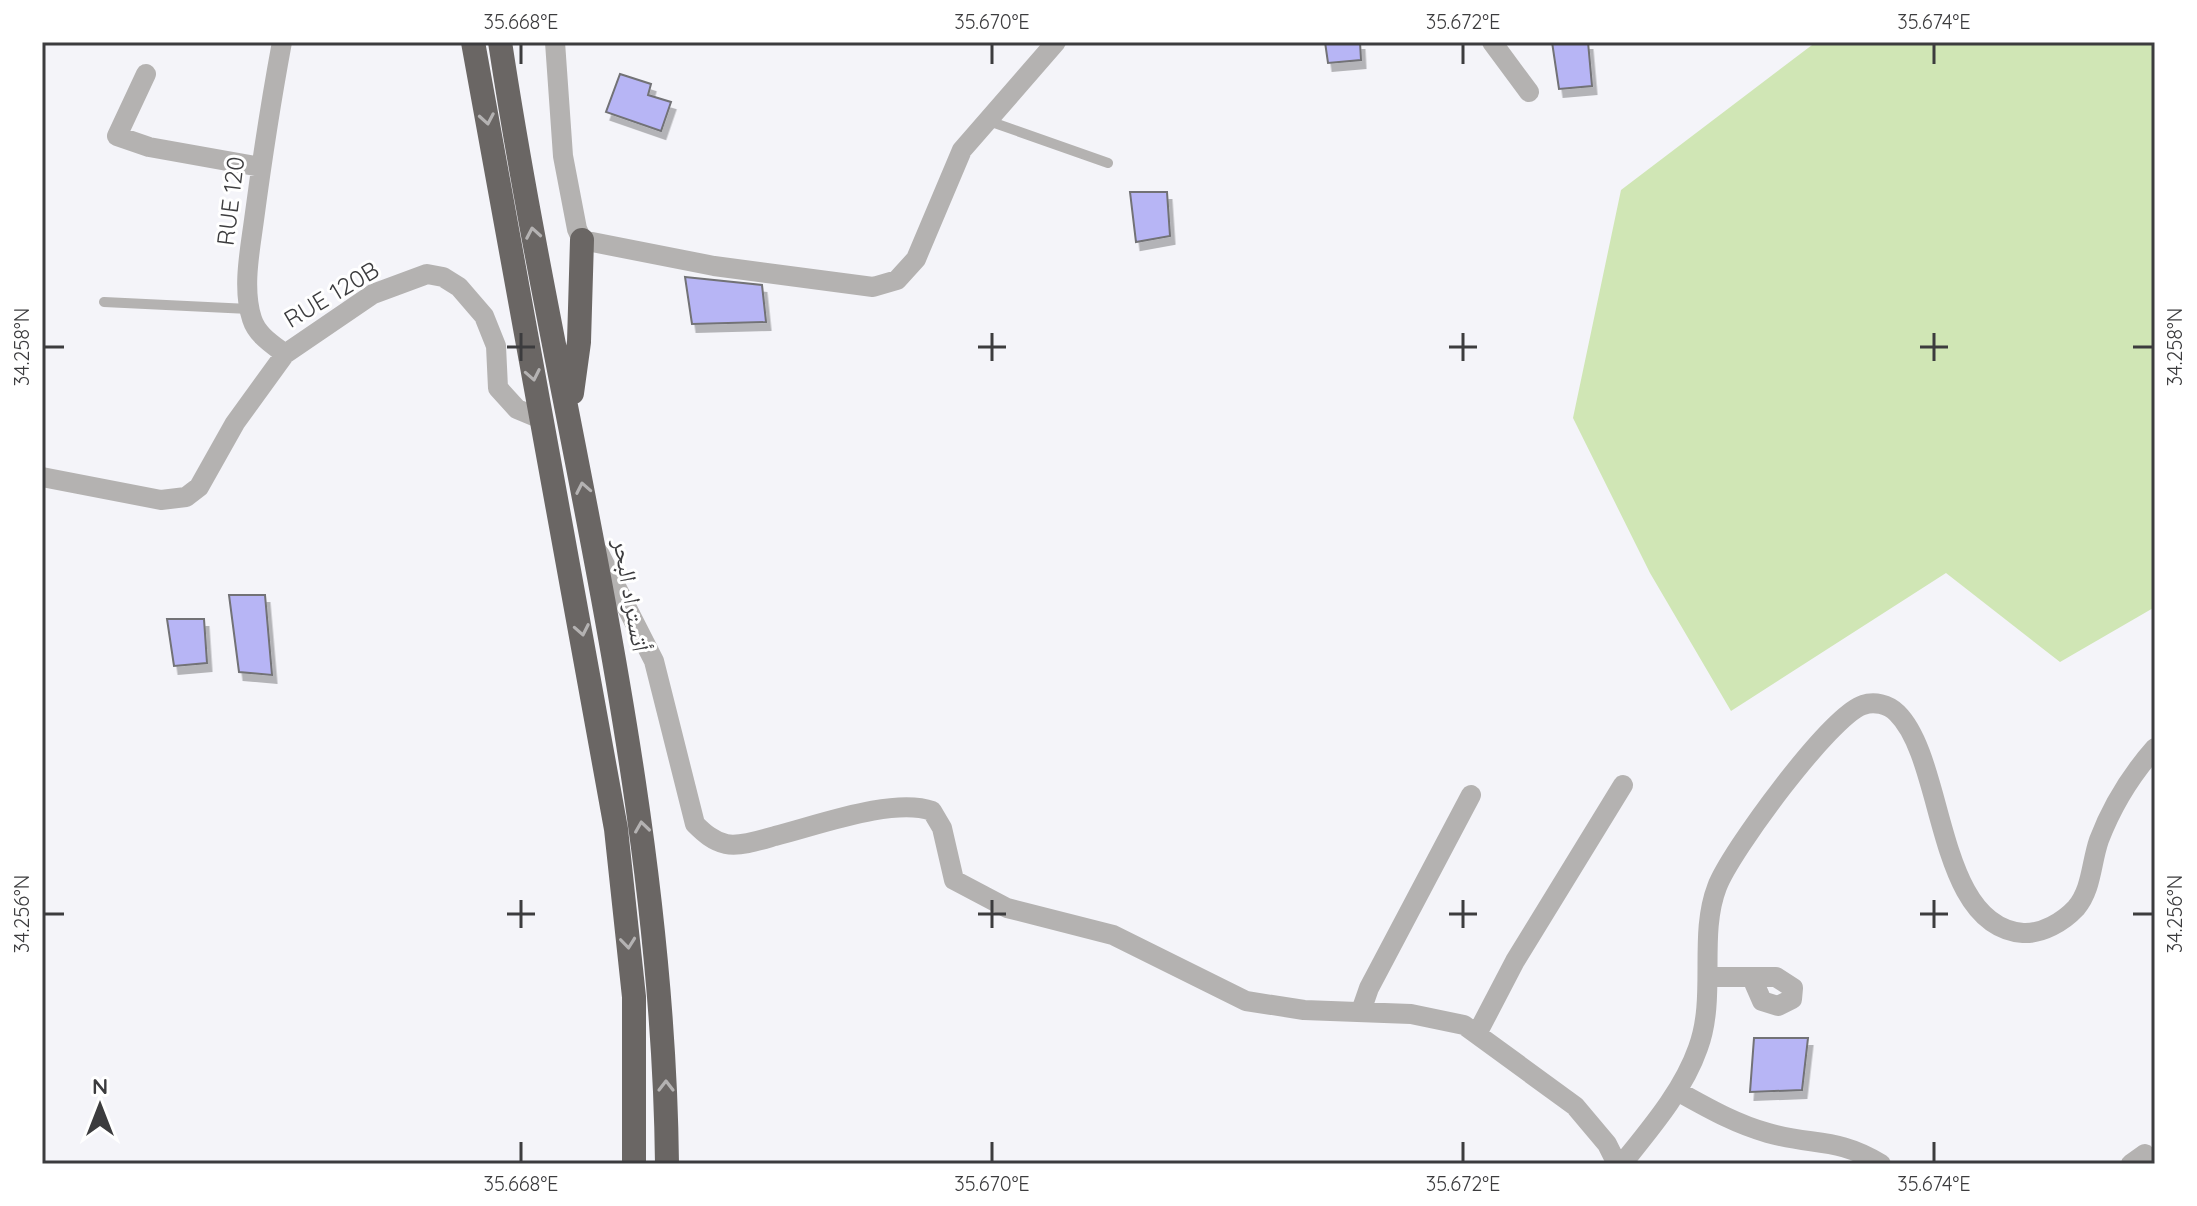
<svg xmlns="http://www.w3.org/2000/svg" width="2197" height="1206" font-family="Quicksand,'Noto Naskh Arabic',sans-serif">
<defs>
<filter id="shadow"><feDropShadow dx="4.5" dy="8" stdDeviation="0" flood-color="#0004"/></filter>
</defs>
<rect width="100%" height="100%" fill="#f4f4f9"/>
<path fill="#d0e6b5" d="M1816,42H2155V607L2060,662L1946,573L1731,711L1650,573L1573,418L1621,190Z"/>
<path fill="#b7b5f5" stroke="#727276" stroke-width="2" filter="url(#shadow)" d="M1325,42H1360L1361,60L1328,63Z
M1552,42H1588L1592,86L1559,89Z
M620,74L651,84L648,95L671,102L661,131L606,112Z
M1130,192H1167L1170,236L1136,242Z
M685,277L762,285L766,322L692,324Z
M229,595H265L272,675L239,672Z
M167,619H204L207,663L174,666Z
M1754,1038H1808L1802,1090L1750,1092Z"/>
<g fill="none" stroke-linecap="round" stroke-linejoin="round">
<path stroke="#b4b2b1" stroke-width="10" d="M986,120L1108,163
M104,302L249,309"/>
<path stroke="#b4b2b1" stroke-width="20" d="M282,42C271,101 262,160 254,220C250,250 242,289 252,319C257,335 272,344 285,354
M555,42L563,156L577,229L582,240L714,266L873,287L897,280L916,259L962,150L1056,42
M1492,42L1529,92
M146,74L117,136L149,147L261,167
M42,477L161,500L186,497L199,487L235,423L285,354L373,294L427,274L443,277L459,287L484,316L496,346L498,388L517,409L541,419
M599,553L654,661L695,824C704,833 713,841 726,844C740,847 761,840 775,836C816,826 893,797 932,811L942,828L954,880L1007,908L1113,935L1246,1001L1304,1010L1411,1014L1464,1025L1575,1106L1607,1144L1617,1164
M1709,977H1776L1793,988L1792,999L1778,1006L1762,1001L1752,978
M1361,1011L1369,988L1471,795
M1478,1032L1515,961L1623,785
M1677,1091C1706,1107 1735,1124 1768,1133C1814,1146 1837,1137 1881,1164
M1622,1164C1650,1129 1683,1091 1698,1048C1717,997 1698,936 1717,887C1730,852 1830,716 1863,705C1874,701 1888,704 1897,713C1946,761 1935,926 2023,933C2042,934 2063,922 2076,908C2092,889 2091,863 2099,840C2112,806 2131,775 2155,748
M2131,1164L2145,1154"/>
<path stroke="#6a6664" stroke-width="24" d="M473,42L616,829L634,997V1164
M500,42C557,417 663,783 667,1164
M572,393L579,342L582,240"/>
</g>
<defs><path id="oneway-chevron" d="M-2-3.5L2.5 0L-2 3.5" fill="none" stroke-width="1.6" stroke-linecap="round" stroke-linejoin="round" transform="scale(2)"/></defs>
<g stroke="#b4b2b2">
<use href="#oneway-chevron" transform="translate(487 119) rotate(80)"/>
<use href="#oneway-chevron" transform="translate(533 233) rotate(-100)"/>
<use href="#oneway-chevron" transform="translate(533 375) rotate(79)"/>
<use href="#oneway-chevron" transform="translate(583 488) rotate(-101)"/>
<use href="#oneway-chevron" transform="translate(582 630) rotate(79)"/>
<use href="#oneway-chevron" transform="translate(642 827) rotate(-98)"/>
<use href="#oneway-chevron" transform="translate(628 943) rotate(84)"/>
<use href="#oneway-chevron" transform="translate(666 1086) rotate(-90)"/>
</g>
<path fill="none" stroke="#3c3c3e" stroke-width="3" d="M521,44V64M992,44V64M1463,44V64M1934,44V64M521,333V361M992,333V361M1463,333V361M1934,333V361M44,347H64M507,347H535M978,347H1006M1449,347H1477M1920,347H1948M2133,347H2153M521,900V928M992,900V928M1463,900V928M1934,900V928M44,914H64M507,914H535M978,914H1006M1449,914H1477M1920,914H1948M2133,914H2153M521,1142V1162M992,1142V1162M1463,1142V1162M1934,1142V1162"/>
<g text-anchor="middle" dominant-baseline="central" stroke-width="6" stroke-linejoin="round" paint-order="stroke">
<g font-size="24" fill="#3c3c3e" stroke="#fff">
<text transform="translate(230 201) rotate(-83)">RUE 120</text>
<text transform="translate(331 294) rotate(-31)">RUE 120B</text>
<text transform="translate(632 595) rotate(80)">أتستراد البحر</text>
</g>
</g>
<rect width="2197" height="1206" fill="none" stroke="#ffffff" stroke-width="88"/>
<g transform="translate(100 1106)" stroke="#ffffff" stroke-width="6" paint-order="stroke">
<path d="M0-6L14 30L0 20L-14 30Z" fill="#3c3c3e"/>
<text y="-12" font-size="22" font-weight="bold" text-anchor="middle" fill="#3c3c3e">N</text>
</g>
<rect x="44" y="44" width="2109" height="1118" fill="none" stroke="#3c3c3e" stroke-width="3"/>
<g font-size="20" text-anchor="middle" fill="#3c3c3e">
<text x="521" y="29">35.668°E</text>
<text x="992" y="29">35.670°E</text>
<text x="1463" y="29">35.672°E</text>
<text x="1934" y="29">35.674°E</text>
<text transform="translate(22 347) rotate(-90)" y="7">34.258°N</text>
<text transform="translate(2175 347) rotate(-90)" y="7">34.258°N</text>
<text transform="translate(22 914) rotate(-90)" y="7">34.256°N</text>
<text transform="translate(2175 914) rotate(-90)" y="7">34.256°N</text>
<text x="521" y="1191">35.668°E</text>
<text x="992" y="1191">35.670°E</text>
<text x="1463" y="1191">35.672°E</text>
<text x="1934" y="1191">35.674°E</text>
</g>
</svg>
